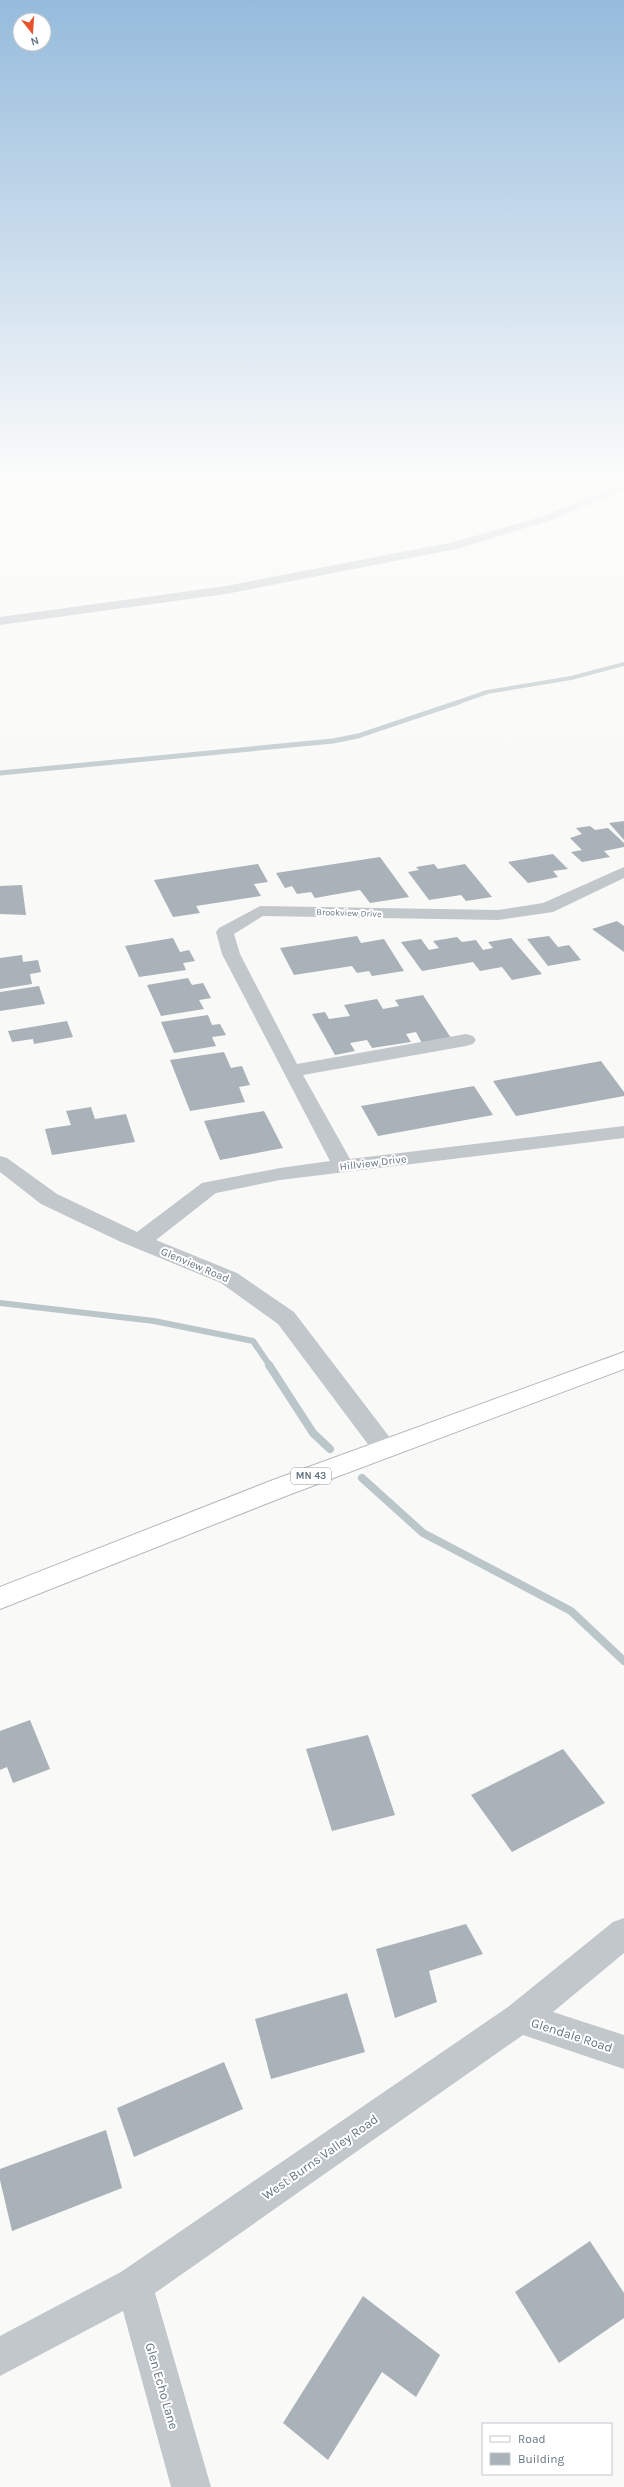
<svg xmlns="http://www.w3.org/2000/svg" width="624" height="2487" font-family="Karla,sans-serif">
<rect width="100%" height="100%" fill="#f9f9f7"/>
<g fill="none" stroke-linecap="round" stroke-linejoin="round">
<path stroke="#bac6ca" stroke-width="4" d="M456,703L487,692L571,678L624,664"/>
<path stroke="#bac6ca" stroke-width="5" d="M0,773L333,741L358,736L459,702"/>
<path stroke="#bac6ca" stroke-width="6" d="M0,1303L154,1321L253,1341L270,1366"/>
<path stroke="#bac6ca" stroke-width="8" d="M269,1365L313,1433L330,1449
M362,1478L423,1533L571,1611L624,1661"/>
</g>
<path fill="#a9b2b8" d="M624,821V840L609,823Z
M590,826L595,830L608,828L624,843V847L604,851L610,857L582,862L571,852L582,850L570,838L582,834L576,828Z
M553,854L568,869L553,871L558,877L528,883L508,862Z
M380,857L409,897L370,903L360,890L315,898L311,892L297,894L292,886L285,888L276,873Z
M258,864L268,882L254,884L261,896L196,906L200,913L173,917L154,880Z
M434,864L438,869L465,864L492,897L466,901L461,895L429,900L408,872L419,870L416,867Z
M22,885L26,915L0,914V886Z
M617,921L624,926V952L592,929Z
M357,936L361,943L384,939L404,971L372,976L369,971L357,973L352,966L294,975L280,948Z
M549,936L558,947L569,945L581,960L548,966L527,939Z
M457,937L462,942L476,940L483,950L493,948L488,942L511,938L542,974L512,980L502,967L480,971L473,962L422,971L401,942L421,939L429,950L439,948L433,941Z
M173,938L180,952L189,950L195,961L183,963L186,970L139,977L125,946Z
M22,955L23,962L38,960L41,972L30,974L32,984L0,989V958Z
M188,978L192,985L203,983L211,998L199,1000L204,1009L161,1016L147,985Z
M39,986L45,1004L0,1011V992Z
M423,995L451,1038L422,1043L416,1032L406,1034L411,1042L372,1048L367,1040L350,1043L355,1051L335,1055L312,1014L325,1012L329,1019L350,1016L344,1005L377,999L383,1009L399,1006L395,1000Z
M208,1015L212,1025L220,1024L226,1035L212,1037L216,1046L174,1053L161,1022Z
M67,1021L73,1037L34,1044L33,1039L12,1042L8,1031Z
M224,1052L231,1068L242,1066L250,1085L239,1087L245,1102L190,1111L170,1060Z
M601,1061L624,1092V1096L516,1116L493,1081Z
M474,1086L493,1115L378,1136L361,1106Z
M91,1107L95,1119L126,1114L135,1142L52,1155L45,1129L71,1125L66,1111Z
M264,1111L283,1148L220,1160L204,1121Z
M30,1720L50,1769L13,1783L7,1767L0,1770V1731Z
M368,1735L395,1815L332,1831L306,1749Z
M563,1749L605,1803L512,1852L471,1795Z
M466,1924L483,1954L429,1971L437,2002L395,2018L376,1949Z
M347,1993L365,2052L271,2079L255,2019Z
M224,2062L243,2109L134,2157L117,2108Z
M106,2130L122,2188L12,2231L0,2180V2169Z
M590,2241L624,2293V2318L559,2363L515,2292Z
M363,2296L440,2355L416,2397L382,2372L328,2460L283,2423Z"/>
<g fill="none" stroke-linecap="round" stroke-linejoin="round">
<g stroke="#b4b9bd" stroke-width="2">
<path id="primary" d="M624,1352V1369L291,1494L0,1609V1587L273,1480Z"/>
</g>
<path fill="#c2c7cb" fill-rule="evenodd" d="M624,483V490L549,521L456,549L226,594L0,625V617L226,586L454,542L541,517Z
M624,867V878L553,912L498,920L263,916L234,934L240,954L297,1064L466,1034L473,1036L476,1040L473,1044L466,1046L303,1075L350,1159L624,1126V1138L280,1180L216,1193L156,1240L237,1273L294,1312L394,1443L398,1449L394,1455L385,1458L376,1455L278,1324L221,1283L121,1242L41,1204L0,1172V1156L7,1158L57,1194L137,1232L202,1183L280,1168L330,1161L222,954L216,932L219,928L260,906L498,910L543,903Z
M624,1918V1953L553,2012L624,2035V2069L523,2035L155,2293L211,2487H171L123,2311L0,2376V2336L121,2272L508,2007L613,1922Z"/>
<use href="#primary" fill="#fff" fill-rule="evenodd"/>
</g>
<linearGradient id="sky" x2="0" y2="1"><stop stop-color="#95bbdc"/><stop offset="0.58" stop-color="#fcfcfb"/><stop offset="1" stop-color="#fcfcfb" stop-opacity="0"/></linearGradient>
<rect width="624" height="828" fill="url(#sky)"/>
<g text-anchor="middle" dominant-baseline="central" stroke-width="4" stroke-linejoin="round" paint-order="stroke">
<g font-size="9" fill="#647582" stroke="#fff">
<text transform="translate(349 913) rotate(2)">Brookview Drive</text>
</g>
<rect fill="#fff" stroke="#929ea8" stroke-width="1" x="291" y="1468" width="40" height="16" rx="3"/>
<g font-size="10" font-weight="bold" fill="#647582">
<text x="311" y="1476">MN 43</text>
</g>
<g font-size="11" fill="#647582" stroke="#fff">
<text transform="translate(373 1163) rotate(-7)">Hillview Drive</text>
<text transform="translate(195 1265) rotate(23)">Glenview Road</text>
</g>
<g font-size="13" fill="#647582" stroke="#fff">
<text transform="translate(572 2035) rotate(18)">Glendale Road</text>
<text transform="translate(320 2157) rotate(-35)">West Burns Valley Road</text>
<text transform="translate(162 2386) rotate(74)">Glen Echo Lane</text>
</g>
</g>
<rect x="482" y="2423" width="130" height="52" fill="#ffffff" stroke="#c1c8cd"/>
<rect x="490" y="2436" width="20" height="6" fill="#ffffff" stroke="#c1c8cd"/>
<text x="518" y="2443" font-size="12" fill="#647582">Road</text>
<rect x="490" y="2453" width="20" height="12" fill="#a9b2b8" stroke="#c1c8cd"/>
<text x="518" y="2463" font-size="12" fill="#647582">Building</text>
<g transform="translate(32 32) rotate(163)"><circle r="19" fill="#ffffff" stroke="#c1c8cd"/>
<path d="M0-3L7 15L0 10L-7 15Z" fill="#e4532c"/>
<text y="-6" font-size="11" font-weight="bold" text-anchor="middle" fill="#647582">N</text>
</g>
</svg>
